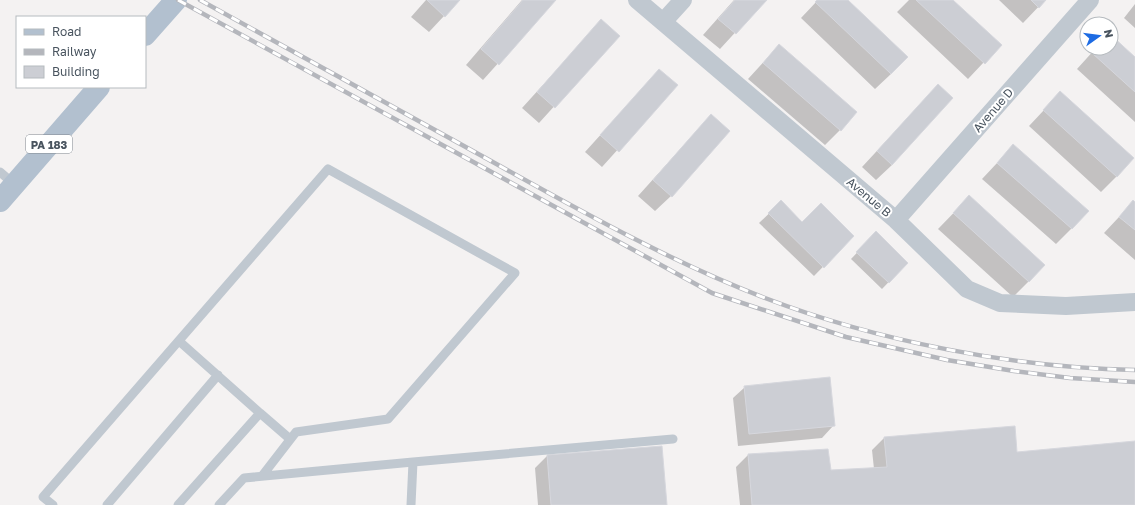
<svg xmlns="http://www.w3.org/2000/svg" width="1135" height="505" font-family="'Golos Text',sans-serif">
<rect width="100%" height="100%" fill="#f4f2f2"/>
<path fill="#0003" d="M426,0H459L429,32L411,17Z
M522,0H555L483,80L466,65Z
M734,0H765L720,49L703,35Z
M818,0H846L891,74L875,89L801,18Z
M909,0H952L1000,45L968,79L897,12Z
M999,0H1045L1023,23Z
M1135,4V28L1124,18Z
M601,21L618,36L539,123L522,108Z
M1111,37L1135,58V122L1077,69L1096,48H1111Z
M779,45L840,130L825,145L748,79Z
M659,70L676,85L602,167L585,152Z
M938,85L892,165L876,180L862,167Z
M1060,93L1117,176L1101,192L1029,126Z
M711,115L671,196L655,211L638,196Z
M1013,146L1072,228L1056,244L982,179Z
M969,197L1029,281L1013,297L938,229Z
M781,202L802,223L853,236L814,276L759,223Z
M1133,202L1135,203V260L1104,233Z
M876,233L907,263L882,289L851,259Z
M745,387L833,426L822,438L738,446L733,398Z
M884,438L1017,453L1135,442V505H740L736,467L748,455L827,450L830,471L874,469L872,450Z
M547,456L666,505H538L535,468Z"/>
<path fill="#ccced4" stroke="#d6d7dd" d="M427,0H460L445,17Z
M523,0H556L499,65L481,49Z
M735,0H767L736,34L718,19Z
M817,0H848L908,57L891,74L815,2Z
M916,0H953L1002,45L985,64Z
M1031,0H1046L1039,8Z
M601,19L620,36L555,108L537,92Z
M1111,35L1135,57V92L1092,53L1096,48H1111Z
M779,44L857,112L841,131L763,63Z
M659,69L678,85L619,152L600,135Z
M938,84L953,98L892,165L877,151Z
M1060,91L1134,158L1117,177L1043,110Z
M711,114L730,131L672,197L653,180Z
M1013,144L1089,211L1072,229L997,163Z
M969,195L1045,265L1029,282L953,213Z
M781,200L802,222L821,203L854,236L824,268L768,213Z
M1133,200L1135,202V230L1119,217Z
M876,231L908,263L889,283L856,252Z
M830,377L835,426L749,434L744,386Z
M1015,426L1017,452L1135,441V505H752L748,454L828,449L831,470L887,467L884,437Z
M662,446L667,505H551L547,455Z"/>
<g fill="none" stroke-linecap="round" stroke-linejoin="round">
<path stroke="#c0c8d0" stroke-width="9" d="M0,172L15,185
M179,341L260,413
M413,462L673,439
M53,505L43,497L328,169L515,273L388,419L296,432L262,476
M107,505L218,375
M178,505L260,413L290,439
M219,505L244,478L413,462L411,505"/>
<path stroke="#c0c8d0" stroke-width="18" d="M637,0L896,220L967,289L1000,303L1066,306L1135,302
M663,22L683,0
M896,220L1090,0"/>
<path stroke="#b2c0cf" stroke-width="22" d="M145,35L176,0
M0,201L99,87"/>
<g stroke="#b4b6bc" stroke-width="4.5">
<path id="rail" d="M178,0L712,293L846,337L947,360L1014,371L1070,378L1135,382
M200,0C294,52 388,104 482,156C574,207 666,260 765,298C877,341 1015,368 1135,370"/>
</g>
<use href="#rail" stroke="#fff" stroke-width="3" stroke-dasharray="9" stroke-linecap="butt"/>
</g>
<g text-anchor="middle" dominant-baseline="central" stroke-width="4" stroke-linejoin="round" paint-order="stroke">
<rect fill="#fff" stroke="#80878f" stroke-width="1" x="26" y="135" width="46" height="18" rx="3"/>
<g font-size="11" font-weight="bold" fill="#49545f">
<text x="49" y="144">PA 183</text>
</g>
<g font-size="12" fill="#49545f" stroke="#fff">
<text transform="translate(993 110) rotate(-49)">Avenue D</text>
<text transform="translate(869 197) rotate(40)">Avenue B</text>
</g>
</g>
<rect x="16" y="16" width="130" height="72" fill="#ffffff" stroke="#b6bbbf"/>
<rect x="24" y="29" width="20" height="6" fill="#b2c0cf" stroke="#b6bbbf"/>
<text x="52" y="36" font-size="12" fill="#49545f">Road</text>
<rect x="24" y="49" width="20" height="6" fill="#b4b6bc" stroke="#b6bbbf"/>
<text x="52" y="56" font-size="12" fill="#49545f">Railway</text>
<rect x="24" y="66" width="20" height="12" fill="#ccced4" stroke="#b6bbbf"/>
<text x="52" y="76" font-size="12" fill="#49545f">Building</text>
<g transform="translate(1099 36) rotate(76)"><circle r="19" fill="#ffffff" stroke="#b6bbbf"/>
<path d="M0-3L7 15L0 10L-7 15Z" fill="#1d6be3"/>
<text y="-6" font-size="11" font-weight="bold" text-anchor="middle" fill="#49545f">N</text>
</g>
</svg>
